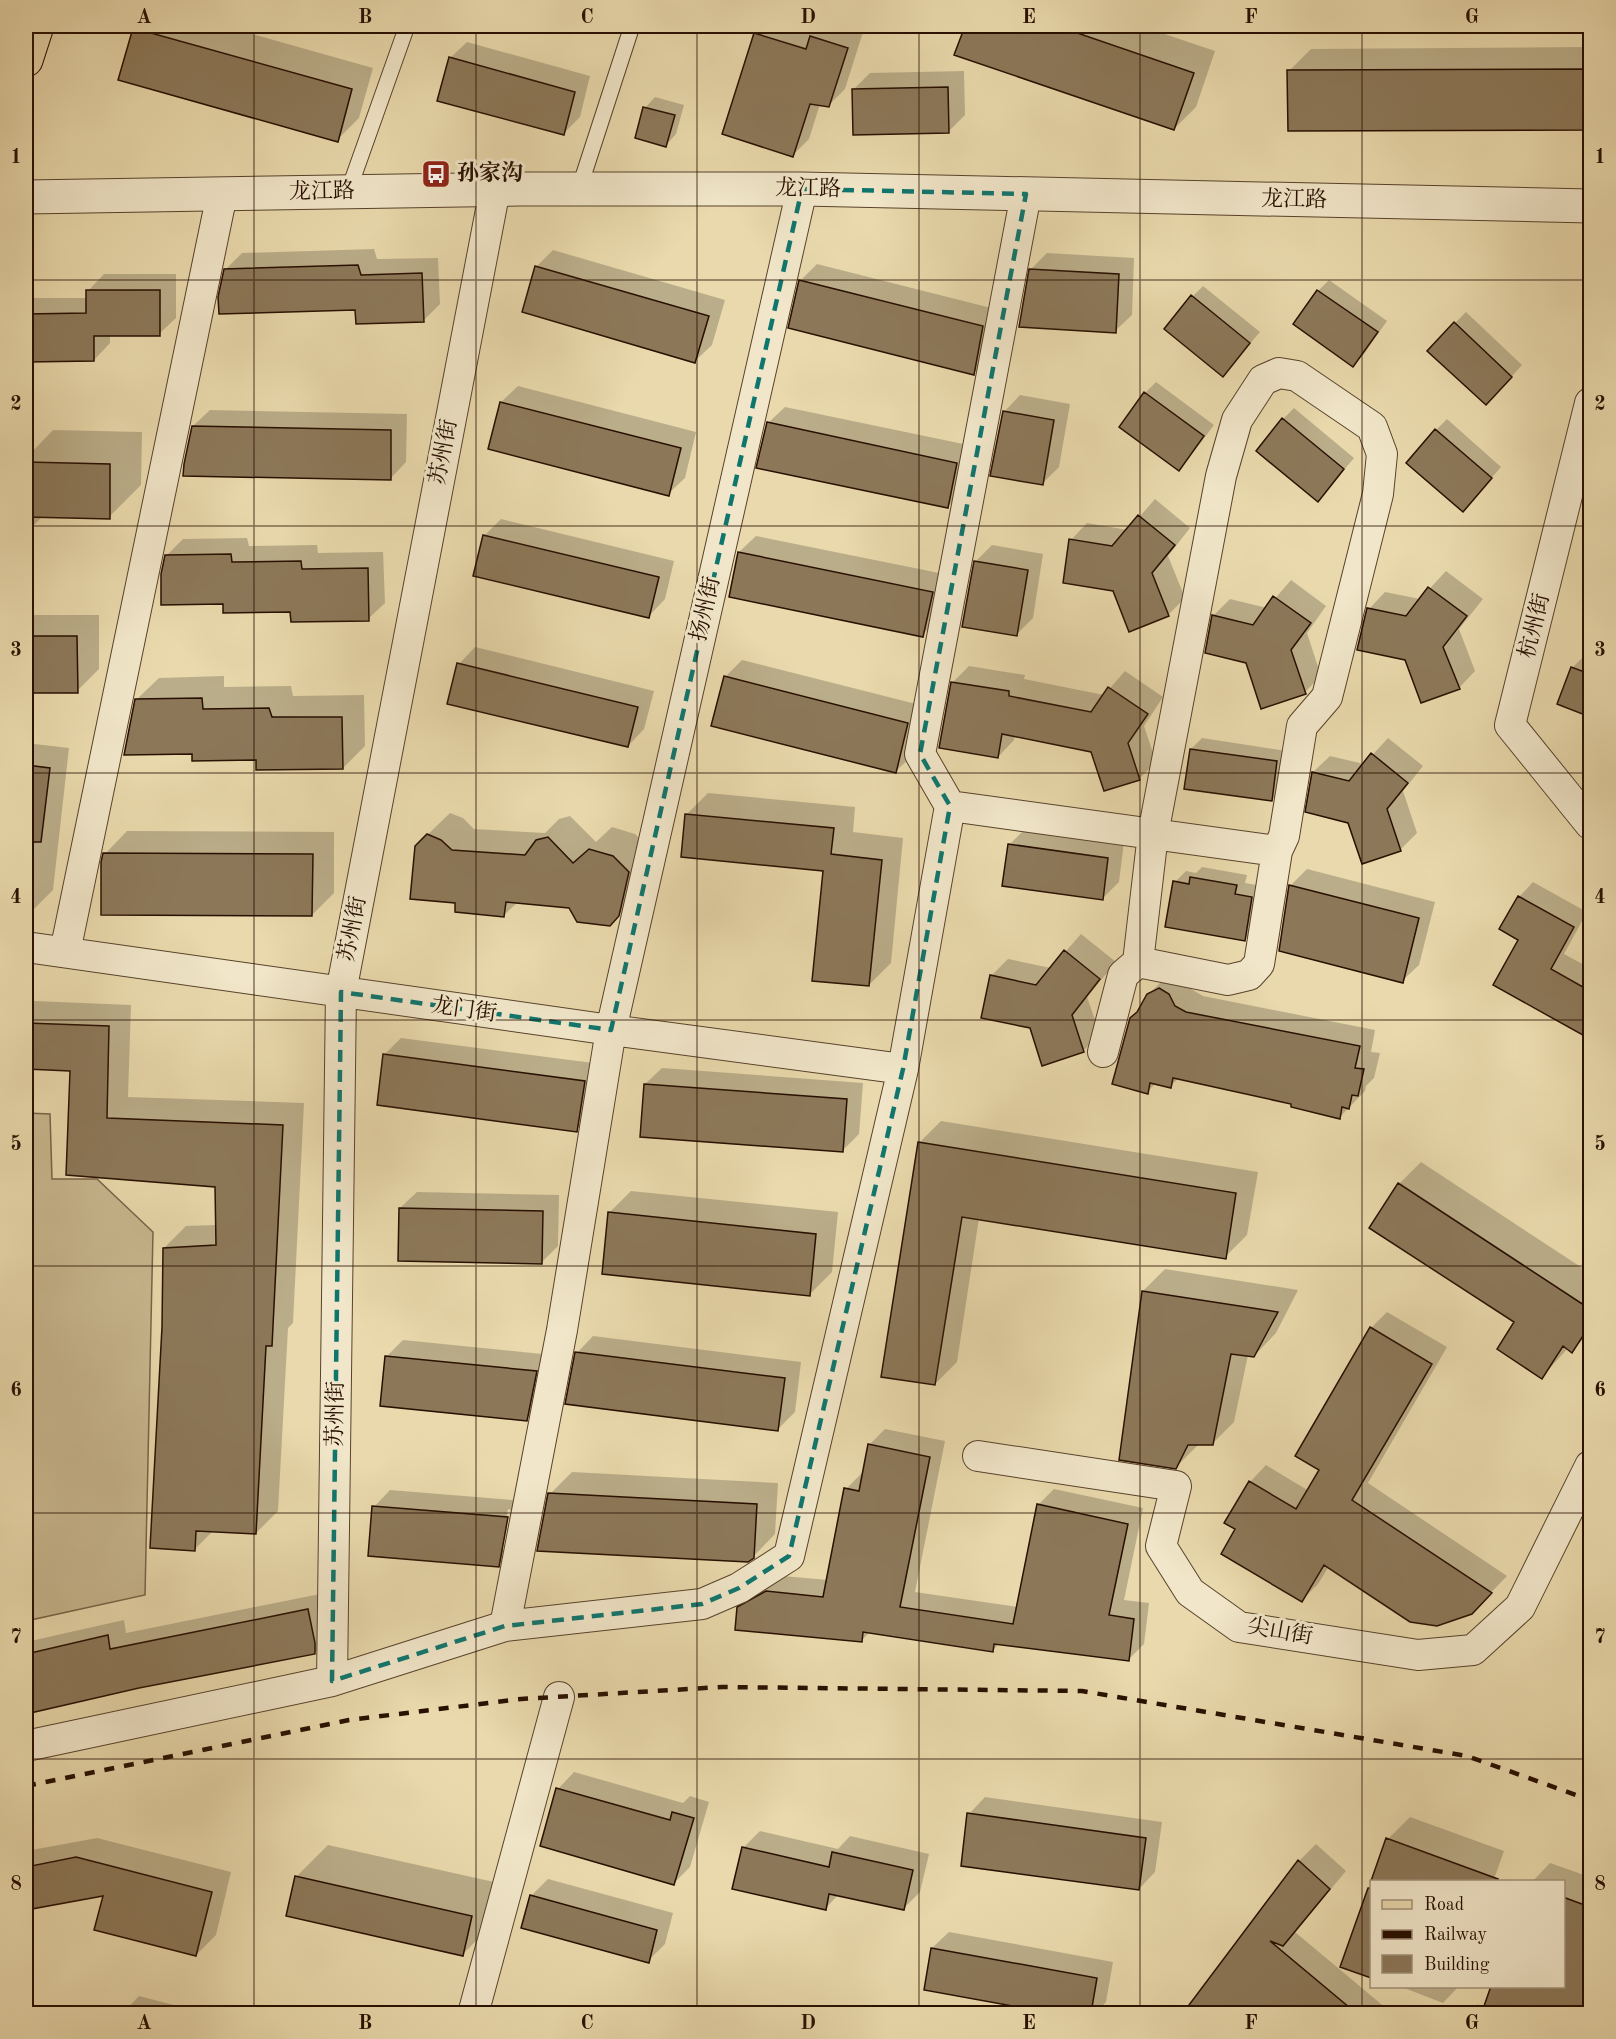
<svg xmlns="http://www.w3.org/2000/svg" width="1616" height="2039" font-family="'Old Standard TT','Noto Serif SC',serif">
<rect width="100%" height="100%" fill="#e9d9ac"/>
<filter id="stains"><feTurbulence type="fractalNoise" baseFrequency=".00333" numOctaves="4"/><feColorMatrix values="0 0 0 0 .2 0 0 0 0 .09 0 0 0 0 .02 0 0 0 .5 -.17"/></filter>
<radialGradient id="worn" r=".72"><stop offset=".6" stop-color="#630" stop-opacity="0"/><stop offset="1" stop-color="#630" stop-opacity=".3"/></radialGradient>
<path fill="#c8b78f" stroke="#786348" stroke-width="1.5" d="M26,1113L50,1114L52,1179H97L153,1232L145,1595L26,1621Z"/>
<path fill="#0003" fill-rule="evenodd" d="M137,26H224L373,68L359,118L337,140L134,28Z
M763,26H798L817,31L822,26H844L863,32L845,89L829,105L820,104L809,139L793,155L724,133L755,33Z
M966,26H1141L1215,51L1196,107L1174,129L956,54Z
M467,42L590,76L580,117L563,134L450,58Z
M1590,47V128L1289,130V71L1311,49Z
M964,71L965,115L948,132L853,90L870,73Z
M655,97L684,105L676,134L666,145L645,108Z
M374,249L377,259L438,258L440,304L423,321L357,308L225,270L242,253Z
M553,250L725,300L712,345L695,361L536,267Z
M1047,253L1134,258L1132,315L1115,331L1031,269Z
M817,264L999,310L990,357L974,373L800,281Z
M104,274H176V318L159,334H110V343L94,360H26V302L30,298H88V291Z
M1329,280L1387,321L1364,354L1353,365L1295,324L1318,291Z
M1203,286L1260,332L1223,375L1193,296Z
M1466,312L1522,365L1497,393L1455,323Z
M1156,382L1214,425L1189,458L1178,469L1145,393Z
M518,386L696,432L685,478L668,494L501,402Z
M1020,395L1070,404L1059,467L1042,484L1004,412Z
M785,407L973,446L964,490L947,507L768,423Z
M1294,408L1354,458L1328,489L1283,419Z
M210,410L407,414L406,462L390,479L193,426Z
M1447,419L1501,467L1473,499L1436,430Z
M53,430L142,432L141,485L109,517L43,516L26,533V453H31Z
M1155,499L1190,528L1168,556L1185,598L1168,615L1114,589L1071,540L1087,523L1128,530Z
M501,519L674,561L665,599L649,616L485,535Z
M756,536L949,575L939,618L922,635L731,596L739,552Z
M247,538L249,546L317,545L318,553L383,552L385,603L368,619L224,603L166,556L183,539Z
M992,545L1043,554L1033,618L1016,635L975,562Z
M1446,571L1483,599L1459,629L1475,671L1459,688L1406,658L1369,609L1385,592L1420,599Z
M1291,580L1326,606L1307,633L1321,676L1305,692L1247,662L1207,652L1214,615L1230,599L1267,608Z
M26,615H99V669L77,691L26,692Z
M475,647L654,691L644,729L628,746L459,664Z
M1589,651L1590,652V715L1559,703L1572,668Z
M742,660L924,706L913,755L896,771L725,677Z
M969,666L1025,675L1024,679L1104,695L1125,671L1163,697L1144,726L1156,762L1139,779L1092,751L1015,735L1014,740L998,757L953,682Z
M224,676V687L291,686L293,696L364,695L365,746L343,768L193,752L136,700L159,678Z
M1202,738L1287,751L1283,789L1272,800L1191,749Z
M1388,738L1423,766L1403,791L1417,833L1400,850L1313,772L1330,756L1364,764Z
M26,743L69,748L53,890L33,910L26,909Z
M708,793L855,807L853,832L903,838L891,963L869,985L825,870L686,815Z
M450,813L463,818L474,829L545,833L559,819L570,816L596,842L612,827L635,834L650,849L641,893L609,924L570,907L518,902L504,915L457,902L416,846Z
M1026,828L1124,842L1119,882L1102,899L1009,845Z
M127,831L334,832V893L312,915L105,854Z
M1202,867L1247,875L1245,883L1262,886L1256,928L1245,939L1175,882L1186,871L1196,873Z
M1307,869L1435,902L1419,965L1402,981L1290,886Z
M1533,882L1587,912L1564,954L1590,968V1037L1495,984L1520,939L1519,897Z
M1081,934L1116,962L1087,997L1100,1034L1083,1051L1031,1027L991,976L1008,959L1051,968Z
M1165,978H1185L1191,989L1203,996L1375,1030L1371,1052L1380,1053L1374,1078L1366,1086L1365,1091L1340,1117L1293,1103L1179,1078L1170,1086L1156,1083L1147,1092L1141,1009L1148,995Z
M34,1001L131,1005L128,1097L304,1103L293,1323L288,1328L278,1511L256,1533L214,1530L194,1550L163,1327L164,1248L186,1226L217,1225L216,1185L68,1174L71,1069L26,1068V1010Z
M401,1038L601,1064L593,1114L576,1130L385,1054Z
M662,1068L863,1083L859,1134L842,1151L645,1084Z
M941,1121L1258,1172L1247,1235L1225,1257L979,1218L957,1362L935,1384L919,1143Z
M1421,1162L1590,1273V1332L1572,1351L1568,1348L1542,1377L1516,1322L1399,1184Z
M631,1191L838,1212L832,1272L810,1294L609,1213Z
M417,1192L559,1195L558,1246L541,1263L400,1208Z
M1165,1269L1298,1290L1276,1333L1254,1356L1248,1355L1234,1422L1212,1444L1198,1445L1176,1467L1143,1291Z
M1387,1312L1447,1347L1368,1483L1507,1576L1472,1612L1329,1566L1318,1584L1302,1600L1237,1529L1250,1482L1266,1465L1309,1491L1321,1470L1371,1328Z
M593,1336L801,1362L795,1412L778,1429L577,1353Z
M403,1340L552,1355L543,1402L526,1419L387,1356Z
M885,1429L945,1441L915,1592L1018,1607L1038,1505L1054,1489L1143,1508L1124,1600L1149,1603L1144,1644L1128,1660L999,1644L992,1651L870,1632L862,1640L739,1608L755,1592L783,1576L828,1580L846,1489L862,1473L864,1474L869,1445Z
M572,1472L778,1483L775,1534L753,1557L550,1494Z
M390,1490L524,1501L515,1549L498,1565L374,1507ZM508,1509L511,1510L504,1550H501Z
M325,1593L331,1636L314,1653L138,1687L26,1712V1642L124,1620L126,1633Z
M574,1772L683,1803L690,1796L709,1802L690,1867L674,1883L558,1789Z
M985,1797L1162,1822L1155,1872L1139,1889L969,1814Z
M1410,1817L1504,1851L1493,1882H1372L1388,1839Z
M760,1831L838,1849L850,1836L929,1854L920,1892L904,1908L839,1894L825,1909L743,1848Z
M97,1838L231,1872L216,1935L196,1955L105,1894L26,1909V1851Z
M1316,1844L1346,1871L1295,1932L1393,2014H1185L1299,1861Z
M328,1845L503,1884L495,1922L463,1954L296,1877Z
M1550,1863L1590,1877V2014H1500L1485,2008L1564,1986V1882H1532Z
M548,1879L673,1913L665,1944L648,1961L531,1896Z
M1372,1884V1977L1342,1966Z
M949,1932L1113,1962L1106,2002L1095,2014H1061L925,1989L932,1948Z
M1399,1986H1459L1443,2003Z
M139,1996L209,2014H122Z
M1478,2004L1487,2014H1467Z"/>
<path fill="#8c7859" stroke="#280f00" stroke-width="1.5" d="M965,26H1057L1194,73L1174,130L954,55Z
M133,28L352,89L338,142L118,80Z
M754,33L806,49L810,36L848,48L829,107L810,104L793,157L722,134Z
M449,57L575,92L564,135L437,101Z
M1590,69V130L1288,131L1287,70Z
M948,87L949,133L853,135L852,89Z
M643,107L675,115L666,147L635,138Z
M358,265L361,275L422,273L424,322L356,324L355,310L219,314L218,297L224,269Z
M535,266L709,316L695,363L522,312Z
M1029,269L1119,274L1116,333L1019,327Z
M799,280L983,326L974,375L788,328Z
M86,290H160V336H94V361L26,362V314L86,313Z
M1317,290L1378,332L1353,367L1293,324Z
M1191,295L1250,343L1223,377L1164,329Z
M1454,322L1512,377L1486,405L1427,351Z
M1144,392L1204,436L1179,471L1119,427Z
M500,402L681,448L669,496L488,449Z
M1003,411L1054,420L1043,485L990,476Z
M1282,418L1344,469L1318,502L1256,451Z
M767,422L957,463L948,508L756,468Z
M192,426L391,430V480L183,476L184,464Z
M1435,429L1492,478L1463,512L1406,463Z
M26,462L110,464V519L26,517Z
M1138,515L1175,545L1152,573L1169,616L1129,632L1113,591L1063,583L1069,539L1112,546Z
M483,535L659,577L649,618L473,576Z
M738,552L933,592L923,637L729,597Z
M231,554L232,562L301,561L302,569L368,568L369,621L291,622L290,612L223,613V604L161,605V574L165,555Z
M974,561L1028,570L1017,636L962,627Z
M1428,587L1467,616L1443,647L1460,689L1421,703L1405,660L1357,650L1367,608L1406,616Z
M1273,596L1311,623L1291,650L1306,694L1261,709L1246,663L1205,653L1212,615L1253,625Z
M26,636H77L78,693H26Z
M457,663L638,707L628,747L447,704Z
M1571,667L1590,674V717L1557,704Z
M724,676L908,723L896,773L711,726Z
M951,682L1009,691V696L1091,712L1108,687L1148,714L1128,743L1140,780L1104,791L1091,752L1002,734L998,758L939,748Z
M202,698L203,709L269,708L272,717H342L343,769L256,770V760L192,761V754L124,755L135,699Z
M1190,749L1277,761L1272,801L1184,789Z
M1371,753L1408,783L1387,809L1401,851L1362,864L1348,823L1305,812L1312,772L1349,781Z
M26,765L50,768L41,842H26Z
M685,814L834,828L831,854L882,860L869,986L812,981L823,871L681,857Z
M427,834L441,840L452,850L525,855L536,840L548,837L573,863L589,849L613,856L629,872L619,916L610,926L577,922L569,908L506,902L504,917L455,912V903L410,899L415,846Z
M1008,844L1108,858L1103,900L1002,886Z
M103,853L313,854L312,916L101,915V862Z
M1190,877L1237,885L1235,894L1252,897L1245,941L1165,927L1173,881L1189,884Z
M1289,885L1419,918L1403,983L1279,951Z
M1518,896L1574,927L1551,969L1590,991V1039L1493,985L1518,940L1499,929Z
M1064,950L1100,979L1072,1015L1084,1052L1042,1066L1030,1028L981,1018L990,975L1036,985Z
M1159,988L1169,994L1175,1006L1186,1012L1360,1046L1355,1068L1364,1069L1358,1096L1352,1095L1349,1109L1342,1107L1340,1119L1291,1107V1104L1173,1078L1171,1088L1150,1083L1148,1094L1112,1084L1130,1018L1137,1012L1147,994Z
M26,1023L109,1026L107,1118L283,1125L272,1346H266L256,1534L196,1531L195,1551L150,1548L162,1327L163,1248L216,1245L215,1187L66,1175L70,1071L26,1069Z
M383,1054L585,1081L577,1132L377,1105Z
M644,1084L847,1099L843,1152L640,1137Z
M918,1142L1236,1193L1226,1259L962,1217L935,1385L881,1377Z
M1398,1183L1590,1309V1325L1572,1353L1563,1346L1542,1379L1497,1349L1514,1322L1369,1228Z
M399,1208L543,1211L542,1264L398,1261Z
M608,1212L816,1234L810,1296L602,1274Z
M1142,1291L1278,1312L1254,1357L1231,1354L1213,1445H1188L1176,1469L1119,1460Z
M1370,1327L1432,1364L1352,1500L1492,1593L1472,1614L1437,1626L1410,1622L1324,1565L1302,1602L1221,1554L1235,1529L1224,1523L1249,1481L1296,1509L1319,1470L1295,1456Z
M575,1352L785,1378L778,1431L565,1404Z
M385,1356L537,1371L527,1421L380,1406Z
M868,1444L930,1457L900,1607L1013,1624L1037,1504L1128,1524L1109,1615L1134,1619L1129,1661L994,1644L993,1652L863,1632L862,1642L735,1630L737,1607L766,1591L823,1597L844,1488L859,1491Z
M548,1493L757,1504L754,1558L748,1562L537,1551Z
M372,1506L508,1517L499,1567L368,1556Z
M308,1609L315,1643V1654L139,1688L26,1714V1654L108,1635L110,1649Z
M556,1788L670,1820L672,1812L694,1818L674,1885L540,1846Z
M967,1813L1146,1838L1139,1890L961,1866Z
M1386,1838L1498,1879L1497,1881H1371Z
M742,1847L829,1867L832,1852L913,1870L904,1910L829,1894L826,1910L732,1889Z
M76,1857L212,1892L196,1956L94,1930L103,1896L26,1910V1867Z
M1298,1860L1330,1889L1283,1946L1270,1941L1356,2013H1183Z
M295,1876L472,1916L463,1956L286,1916Z
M1368,1888H1371V1978L1340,1967Z
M530,1895L657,1930L649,1963L521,1928Z
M1563,1897L1590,1907V2013H1496L1483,2009L1491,1986H1563Z
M931,1948L1097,1978L1091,2013H1052L924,1990Z"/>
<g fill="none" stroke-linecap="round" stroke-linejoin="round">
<g stroke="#58422b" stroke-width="17">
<path id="service" d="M579,189L632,26
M348,192L407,26"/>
</g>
<g stroke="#58422b" stroke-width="32">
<path id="minor" d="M1590,403L1510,725L1590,824
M950,806L1277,851
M26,947L611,1030L903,1069
M65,952L222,194
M1103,1052L1123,975L1138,962L1153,834L1221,476L1237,420L1263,380L1279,373L1297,376L1372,427L1382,454L1378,494L1327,697L1302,726L1284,836L1277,851L1259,964L1249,975L1228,980L1138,962
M978,1456L1176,1486L1161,1546L1190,1592L1239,1627L1418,1655L1473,1650L1520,1607L1590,1466
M505,1626L562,1330L611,1030L802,189
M332,1681L341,992L495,189
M26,1746L332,1681L505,1626L702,1604L739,1588L789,1556L903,1069L950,806L920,754L1026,194
M473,2014L559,1697"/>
</g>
<g stroke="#58422b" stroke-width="35">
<path id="tertiary" d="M26,197L520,189H802L1590,206"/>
</g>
<g stroke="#280f00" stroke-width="35">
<path id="primary" d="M26,60L37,26"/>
</g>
<use href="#service" stroke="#f1e6c9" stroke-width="15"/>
<use href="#minor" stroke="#f1e6c9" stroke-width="30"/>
<use href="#tertiary" stroke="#f1e6c9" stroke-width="33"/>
<use href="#primary" stroke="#e9d9ac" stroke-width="33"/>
<path stroke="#280f00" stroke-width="4.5" stroke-dasharray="10 10" stroke-linecap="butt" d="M26,1786L349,1720L521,1699L722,1687L1082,1691L1467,1756L1590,1800"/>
</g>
<path fill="none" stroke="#0f766e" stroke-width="4.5" stroke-dasharray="12 8" stroke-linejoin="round" d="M802,189L1026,194L920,754L950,806L903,1069L789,1556L739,1588L702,1604L505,1626L332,1681L341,992L611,1030Z"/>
<path fill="none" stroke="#280f00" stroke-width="1.5" stroke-opacity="0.55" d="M254,26V2014M476,26V2014M697,26V2014M919,26V2014M1140,26V2014M1362,26V2014M26,280H1590M26,526H1590M26,773H1590M26,1020H1590M26,1266H1590M26,1513H1590M26,1759H1590"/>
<defs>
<g id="bus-square" transform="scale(1.5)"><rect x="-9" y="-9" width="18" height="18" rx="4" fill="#8f2418" stroke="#f1e6c9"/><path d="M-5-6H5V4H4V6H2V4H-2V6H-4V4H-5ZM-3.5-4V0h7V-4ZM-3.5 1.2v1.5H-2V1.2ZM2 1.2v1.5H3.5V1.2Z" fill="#fff"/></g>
</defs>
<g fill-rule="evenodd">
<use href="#bus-square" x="436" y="174"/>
</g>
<g text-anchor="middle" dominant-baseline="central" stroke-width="6" stroke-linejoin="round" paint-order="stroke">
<g font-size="22" font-weight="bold" fill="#280f00" stroke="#f1e6c9" text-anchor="start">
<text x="457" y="174">孙家沟</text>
</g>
<g font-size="22" fill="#280f00" stroke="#f1e6c9">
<text transform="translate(808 189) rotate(1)">龙江路</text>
<text transform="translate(322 192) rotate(-1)">龙江路</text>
<text transform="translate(1294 200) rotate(1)">龙江路</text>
<text transform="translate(444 452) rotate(-79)">苏州街</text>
<text transform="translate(706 609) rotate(-77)">扬州街</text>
<text transform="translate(1535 626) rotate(-76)">杭州街</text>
<text transform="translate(353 929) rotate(-79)">苏州街</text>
<text transform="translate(464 1010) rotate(8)">龙门街</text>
<text transform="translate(336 1414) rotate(-89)">苏州街</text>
<text transform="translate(1280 1632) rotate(10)">尖山街</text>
</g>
</g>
<rect width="1616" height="2039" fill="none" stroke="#e9d9ac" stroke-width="66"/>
<rect x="1370" y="1880" width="195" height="108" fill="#f1e6c9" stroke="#a19079" stroke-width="1.5"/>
<rect x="1382" y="1900" width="30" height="9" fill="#e9d9ac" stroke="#a19079" stroke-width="1.5"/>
<text x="1424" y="1910" font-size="18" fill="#280f00">Road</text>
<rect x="1382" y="1930" width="30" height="9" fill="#280f00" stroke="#a19079" stroke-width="1.5"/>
<text x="1424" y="1940" font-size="18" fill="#280f00">Railway</text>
<rect x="1382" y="1955" width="30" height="18" fill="#8c7859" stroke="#a19079" stroke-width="1.5"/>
<text x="1424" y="1970" font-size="18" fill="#280f00">Building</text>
<rect x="33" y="33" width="1550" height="1973" fill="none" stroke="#280f00" stroke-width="2"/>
<g font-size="20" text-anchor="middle" font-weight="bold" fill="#280f00">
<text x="144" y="23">A</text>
<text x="365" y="23">B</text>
<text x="587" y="23">C</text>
<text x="808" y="23">D</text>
<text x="1029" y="23">E</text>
<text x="1251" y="23">F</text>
<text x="1472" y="23">G</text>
<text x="16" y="163">1</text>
<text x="1600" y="163">1</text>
<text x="16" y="410">2</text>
<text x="1600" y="410">2</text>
<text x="16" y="656">3</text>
<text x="1600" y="656">3</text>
<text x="16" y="903">4</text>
<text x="1600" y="903">4</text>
<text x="16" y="1150">5</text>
<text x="1600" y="1150">5</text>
<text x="16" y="1396">6</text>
<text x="1600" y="1396">6</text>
<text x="16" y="1643">7</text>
<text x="1600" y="1643">7</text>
<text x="16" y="1890">8</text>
<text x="1600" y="1890">8</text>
<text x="144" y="2029">A</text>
<text x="365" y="2029">B</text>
<text x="587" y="2029">C</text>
<text x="808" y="2029">D</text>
<text x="1029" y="2029">E</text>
<text x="1251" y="2029">F</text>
<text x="1472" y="2029">G</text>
</g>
<rect width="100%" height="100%" filter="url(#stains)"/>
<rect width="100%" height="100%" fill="url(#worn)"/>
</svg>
